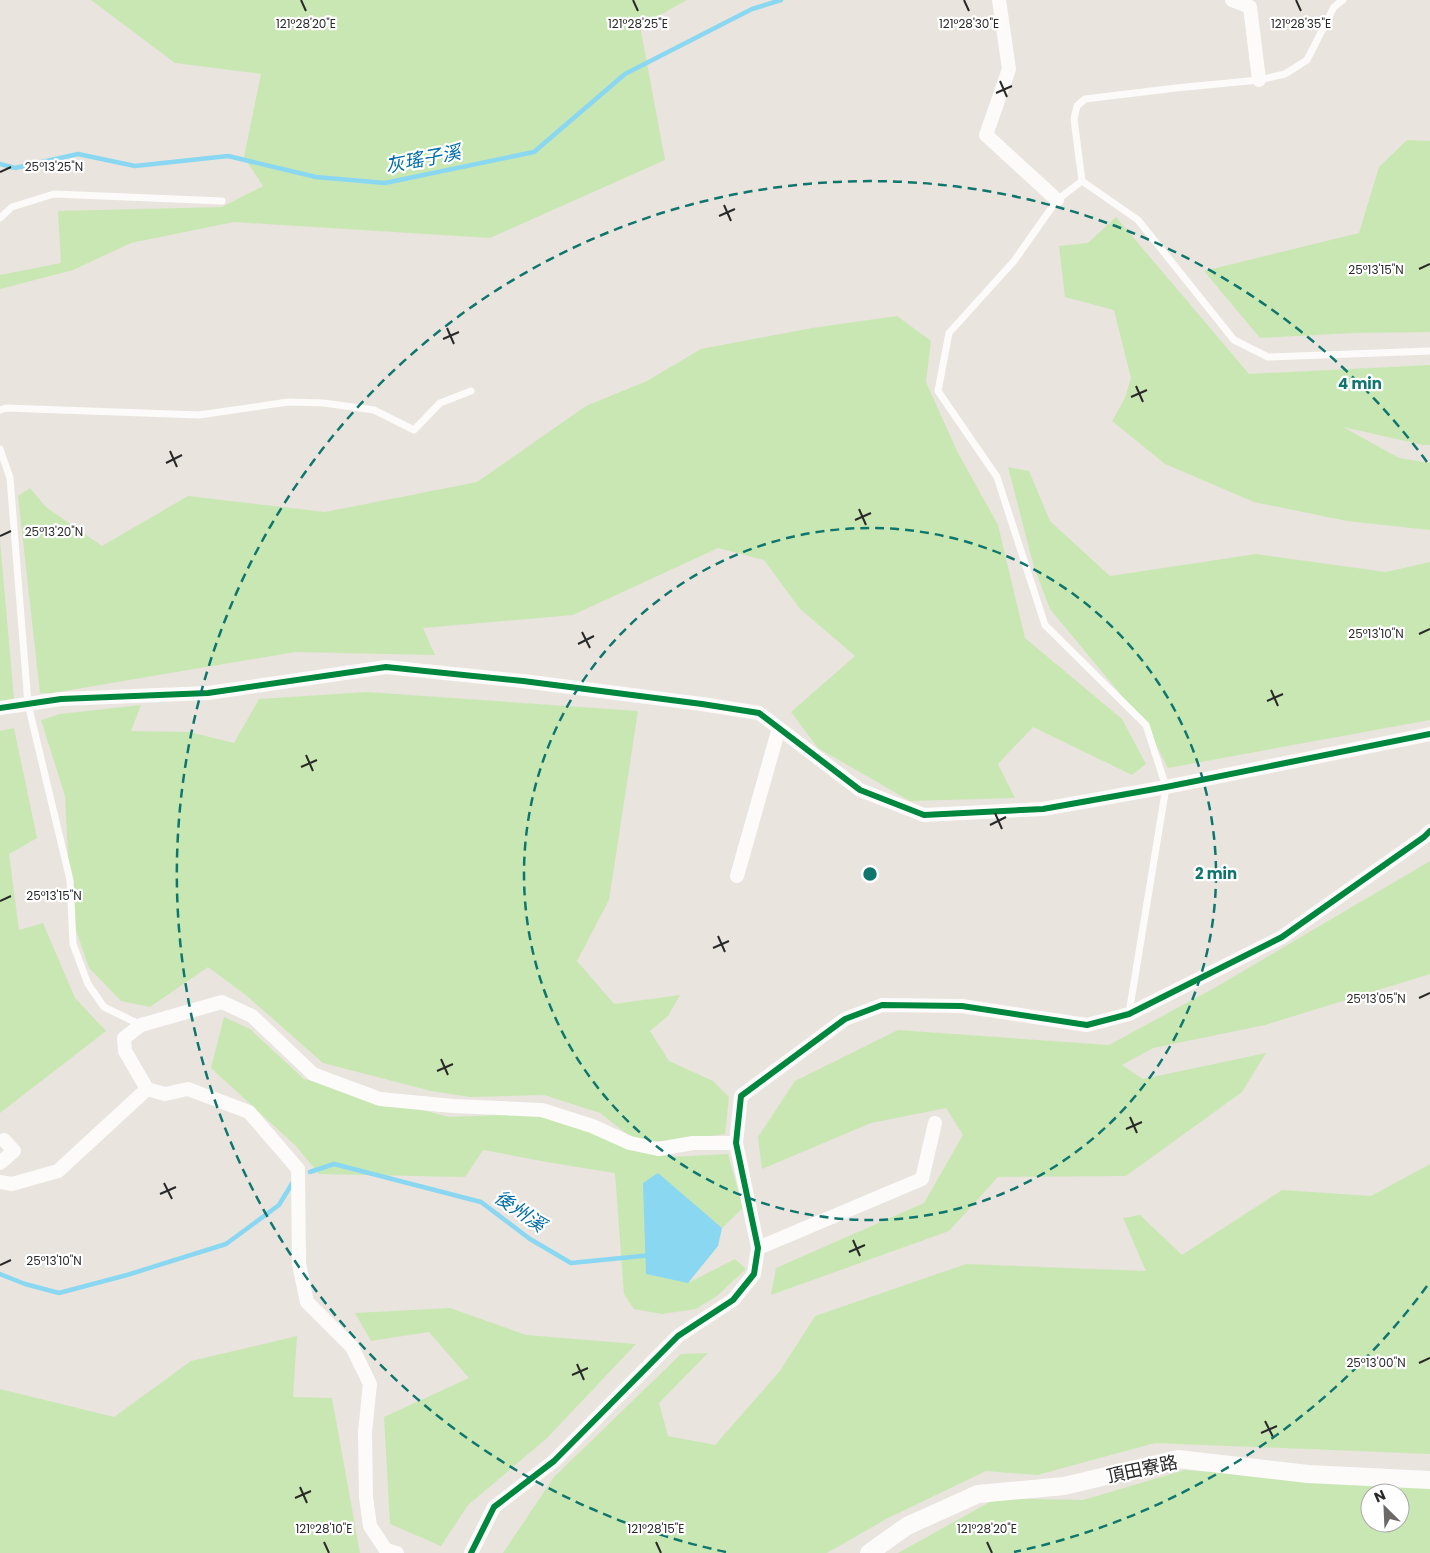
<svg xmlns="http://www.w3.org/2000/svg" width="1430" height="1553" font-family="Poppins,'Noto Sans TC',sans-serif">
<rect width="100%" height="100%" fill="#e9e4de"/>
<path fill="#c9e7b3" fill-rule="evenodd" d="M91,0H687L640,26L665,160L490,238L234,222L131,243L73,270L0,289V275L61,263L58,211L222,207L263,186L244,157L261,74L175,63Z
M1407,140L1430,141V332L1353,333L1260,338L1204,271L1359,233L1379,167Z
M1116,217L1249,374L1430,365V445H1423L1343,427L1399,458L1430,463V530L1347,521L1254,502L1165,464L1112,421L1125,398L1131,378L1114,310L1065,297L1059,246L1088,243Z
M897,316L931,341L926,382L957,451L998,525L1025,638L1122,719L1146,764L1132,775L1033,727L998,764L1015,798L910,801L818,748L791,712L855,656L800,609L764,560L718,548L573,615L423,628L435,655L295,652L53,693H40L18,496L30,488L46,507L102,546L188,496L325,512L477,482L586,406L647,381L701,349L812,328Z
M1008,467L1029,471L1050,521L1110,576L1256,554L1386,572L1430,562V720L1168,768L1146,725L1050,609L1034,567Z
M0,540L14,699L0,701Z
M367,692L638,711L609,900L577,961L614,1004L680,995L668,1016L650,1031L669,1061L713,1081L729,1097L725,1134L676,1141H636L600,1113L544,1095L470,1097L431,1091L323,1063L247,996L208,967L150,1007L121,1001L89,968L71,915L65,796L41,720L60,714L141,705L131,731L189,732L234,743L259,699Z
M14,728L37,838L9,854L19,930L43,923L75,998L106,1031L0,1113V731Z
M1430,861V974L1265,1025L1153,1048L1122,1065L1143,1079L1266,1053L1242,1092L1126,1176L998,1177L949,1231L771,1295L776,1268L924,1203L963,1135L946,1108L871,1123L762,1169L758,1137L795,1081L898,1030L1109,1045L1216,987Z
M224,1017L250,1029L304,1079L449,1117L535,1114L586,1130L628,1149L670,1157L728,1154L743,1208L722,1228L700,1210L688,1283L735,1259L746,1269L717,1296L696,1309L662,1314L634,1309L624,1294L615,1173L552,1163L483,1150L465,1177L319,1174L296,1146L211,1068Z
M1430,1164V1454L1155,1443L1037,1475L986,1471L886,1519L827,1553H503L554,1477L681,1354L708,1353L659,1403L668,1436L715,1445L780,1371L815,1316L966,1264L1146,1271L1123,1218L1140,1215L1182,1255L1282,1190L1371,1196Z
M450,1308L526,1335L636,1344L547,1438L468,1505L441,1546L390,1524L384,1417L469,1378L429,1332L371,1341L355,1313Z
M297,1336L293,1397L332,1398L360,1553H0V1389L114,1417L191,1361Z
M1185,1470L1430,1488V1553H898L997,1498L1083,1500ZM1370,1493H1400V1523H1370Z"/>
<path fill="#8ad7f2" d="M658,1173L722,1228L718,1246L688,1283L646,1274L643,1183Z"/>
<g fill="none" stroke-linecap="round" stroke-linejoin="round">
<path stroke="#8ad7f2" stroke-width="4.5" d="M0,164L15,168L78,154L135,166L228,156L316,177L385,183L534,152L625,74L752,9L781,0
M310,1172L334,1164L481,1202L530,1239L571,1263L652,1255
M0,1274L25,1284L59,1293L127,1275L226,1244L279,1205L293,1182"/>
<path stroke="#fcfbfa" stroke-width="7" d="M1343,0L1334,7L1307,60L1285,74L1259,80L1176,88L1085,99L1077,106L1074,119L1082,181L1138,220L1234,340L1268,357L1430,351
M1082,181L1057,200L1014,261L949,333L938,391L997,477L1045,625L1146,725L1166,787L1129,1013
M0,218L12,207L54,194L222,201
M0,410L6,408L199,415L288,402L324,403L374,410L414,430L440,403L471,391
M0,449L10,478L28,704L70,880L73,944L88,984L104,1007L141,1025"/>
<path stroke="#fcfbfa" stroke-width="14" d="M999,0L1009,69L986,135L1057,200
M1232,0L1250,7L1259,80
M0,708L61,699L208,693L386,667L523,681L702,704L759,713L860,790L924,815L1043,809L1166,787L1430,734
M737,876L779,728
M0,1163L14,1151L4,1140
M0,1182L12,1184L58,1171L147,1089
M758,1248L922,1179L935,1123
M397,1553L386,1550L370,1526L366,1497L365,1432L370,1384L352,1347L307,1302L299,1264L298,1169L249,1112L188,1089L165,1094L147,1089L125,1051L124,1038L141,1025L222,1002L252,1016L313,1074L380,1099L453,1106L542,1110L592,1126L630,1143L658,1149L693,1143H736
M471,1553L494,1507L554,1461L678,1336L733,1300L754,1274L758,1248L736,1143L741,1096L845,1019L882,1005L962,1006L1087,1025L1129,1014L1282,937L1424,837L1430,831"/>
<path stroke="#fcfbfa" stroke-width="18" d="M869,1553L907,1526L978,1494L1064,1486L1178,1459L1308,1474L1430,1480"/>
<g stroke="#fff" stroke-width="9">
<path id="cycleway" d="M0,708L61,699L208,693L386,667L523,681L702,704L759,713L860,790L924,815L1043,809L1166,787L1430,734
M471,1553L494,1507L554,1461L678,1336L733,1300L754,1274L758,1248L736,1143L741,1096L845,1019L882,1005L962,1006L1087,1025L1129,1014L1282,937L1424,837L1430,831"/>
</g>
<use href="#cycleway" stroke="#00873e" stroke-width="6"/>
</g>
<path fill="none" stroke="#292929" stroke-width="2" d="M301,0L306,11M633,0L638,11M964,0L969,11M1296,0L1301,11M1000,81L1007,97M996,93L1012,86M0,172L11,167M724,205L731,221M719,216L735,209M1419,269L1430,264M447,328L454,344M443,339L459,332M1136,386L1143,402M1131,397L1147,390M170,451L177,467M166,463L182,455M859,509L866,525M855,520L871,513M0,536L11,531M582,632L590,648M1419,634L1430,629M578,644L594,636M1271,690L1278,706M1267,701L1283,694M306,755L313,771M301,767L317,760M995,813L1002,829M990,825L1006,817M0,901L11,896M718,936L725,952M713,948L729,941M1419,998L1430,993M441,1059L448,1075M437,1071L453,1064M1130,1117L1137,1133M1126,1129L1142,1122M164,1183L172,1199M160,1194L176,1187M853,1240L860,1256M849,1252L865,1245M0,1265L11,1260M1419,1363L1430,1358M577,1364L584,1380M572,1375L588,1368M1265,1421L1273,1437M1261,1433L1277,1426M300,1487L307,1503M295,1498L311,1491M324,1542L329,1553M656,1542L661,1553M987,1542L992,1553"/>
<g fill="none" stroke="#0f766e" stroke-width="2.5" stroke-dasharray="9 6">
<circle cx="870" cy="874" r="346"/>
<path d="M1427 1286A693 693 0 0 1 1014 1552M726 1552A693 693 0 1 1 1427 462"/>
</g>
<g text-anchor="middle" dominant-baseline="central" stroke-width="4.5" stroke-linejoin="round" paint-order="stroke">
<g font-size="18" fill="#292929" stroke="#fff">
<text transform="translate(1142 1469) rotate(-12)">頂田寮路</text>
</g>
<g font-size="19" font-style="italic" fill="#006da7" stroke="#fff">
<text transform="translate(423 159) rotate(-11)">灰瑤子溪</text>
<text transform="translate(520 1211) rotate(35)">後州溪</text>
</g>
</g>
<g font-size="12" text-anchor="middle" fill="#292929" stroke="#fff" stroke-width="4.5" stroke-linejoin="round" paint-order="stroke">
<text x="306" y="28">121°28'20"E</text>
<text x="638" y="28">121°28'25"E</text>
<text x="969" y="28">121°28'30"E</text>
<text x="1301" y="28">121°28'35"E</text>
<text x="54" y="171">25°13'25"N</text>
<text x="1376" y="274">25°13'15"N</text>
<text x="54" y="536">25°13'20"N</text>
<text x="1376" y="638">25°13'10"N</text>
<text x="54" y="900">25°13'15"N</text>
<text x="1376" y="1003">25°13'05"N</text>
<text x="54" y="1265">25°13'10"N</text>
<text x="1376" y="1367">25°13'00"N</text>
<text x="324" y="1533">121°28'10"E</text>
<text x="656" y="1533">121°28'15"E</text>
<text x="987" y="1533">121°28'20"E</text>
</g>
<circle cx="870" cy="874" r="8" fill="#0f766e" stroke="#fff" stroke-width="2.5"/>
<g font-size="15" text-anchor="middle" font-weight="bold" fill="#0f766e" stroke="#fff" stroke-width="4.5" stroke-linejoin="round" paint-order="stroke">
<text x="1360" y="389">4 min</text>
<text x="1216" y="879">2 min</text>
</g>
<g transform="translate(1385 1508) rotate(336)"><circle r="24" fill="#ffffff" stroke="#a9a9a9"/>
<path d="M0-4L9 19L0 12L-9 19Z" fill="#6c6a68"/>
<text y="-8" font-size="14" font-weight="bold" text-anchor="middle" fill="#292929">N</text>
</g>
</svg>
